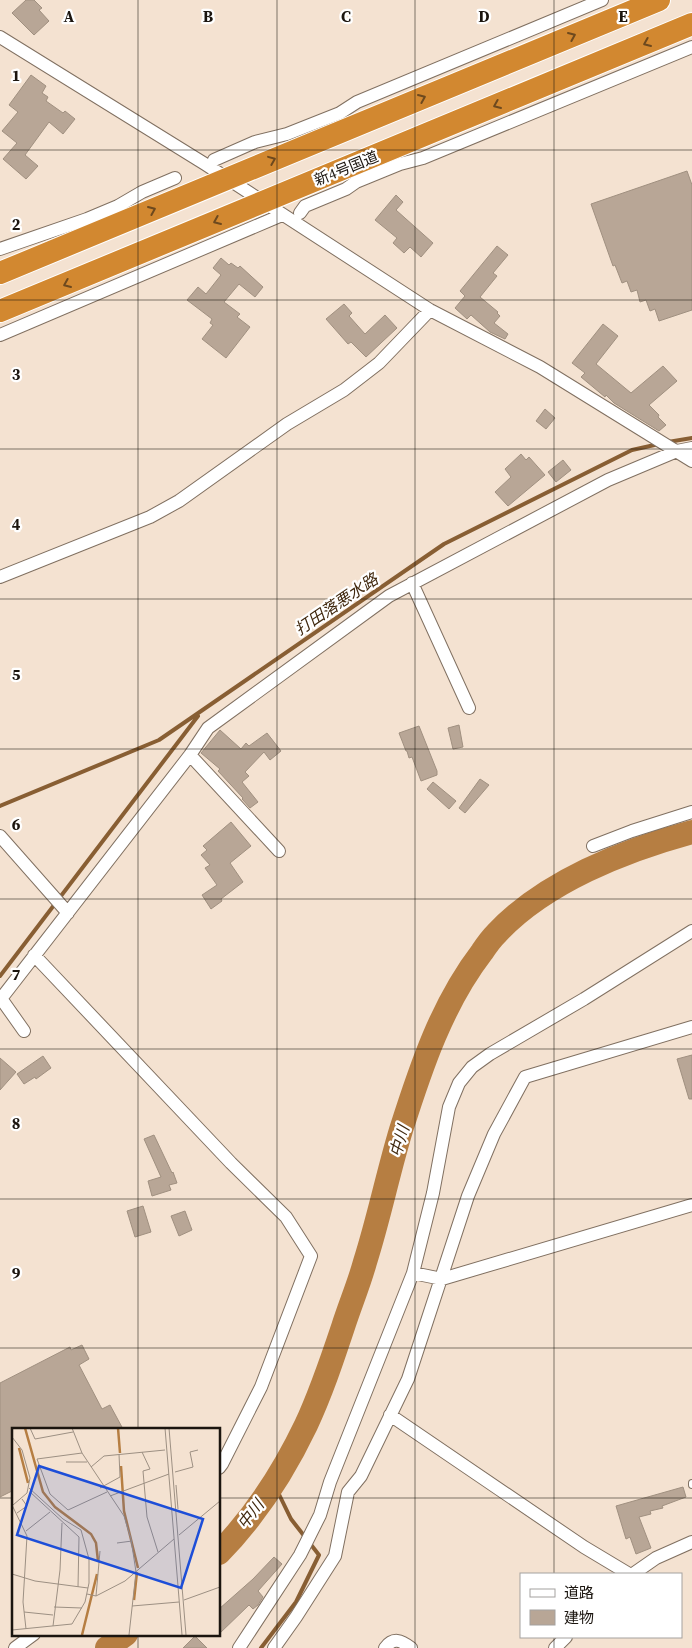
<svg xmlns="http://www.w3.org/2000/svg" width="692" height="1648" font-family="'Source Serif 4','Noto Sans JP',serif">
<rect width="100%" height="100%" fill="#f4e2d1"/>
<g fill="none" stroke-linecap="round" stroke-linejoin="round">
<path stroke="#885e33" stroke-width="4" d="M668,442L692,438
M0,806L159,740L444,544L632,450L659,444
M0,976L198,716
M261,1648L296,1602L319,1555L291,1519L273,1482"/>
<path stroke="#b67e42" stroke-width="24" d="M219,1553C255,1516 284,1471 306,1425C321,1393 332,1360 343,1327C350,1305 359,1284 365,1262C379,1218 388,1173 401,1130C421,1067 442,1004 482,952C486,946 491,939 496,934C544,882 625,850 692,832
M107,1648L126,1634"/>
</g>
<path fill="#b8a696" stroke="#a09080" d="M26,0H34L42,8L39,10L49,21L34,35L12,13Z
M31,75L46,86L42,93L48,97L46,101L63,113L65,111L75,119L63,134L49,122L25,155L38,166L26,179L3,159L17,143L2,131L18,112L9,105Z
M687,171L692,185V310L659,321L655,309L650,311L646,300L640,302L637,290L631,292L627,281L622,283L615,265L613,266L591,204Z
M396,195L403,202L396,210L433,243L421,257L410,247L404,253L393,243L397,238L375,220Z
M497,246L508,255L493,273L497,276L480,297L498,312L497,313L500,316L494,323L508,334L505,339L490,332L471,315L467,319L455,308L465,296L460,291Z
M221,258L229,265L231,263L238,268L240,266L263,287L255,297L239,284L224,302L240,314L237,317L250,327L226,358L202,339L213,325L210,323L212,319L187,300L198,287L206,294L221,275L213,268Z
M344,304L352,313L349,316L365,334L385,315L397,328L366,357L351,342L348,344L326,319Z
M603,324L618,336L596,364L631,393L663,366L677,381L649,405L659,415L658,417L666,425L659,431L614,403L606,395L605,397L581,377L585,373L572,363Z
M545,409L555,418L546,429L536,421Z
M521,454L526,460L529,457L545,475L508,506L495,492L511,477L505,469Z
M563,460L571,470L556,482L548,472Z
M459,725L463,747L453,749L448,728Z
M419,726L437,771V775L421,781L412,757L409,758L407,751H406L399,733Z
M220,730L241,749L246,743L249,746L267,733L281,751L270,760L264,752L245,772L249,776L242,782L258,802L250,808L242,799L243,798L218,771L220,769L201,753Z
M480,779L489,785L465,813L459,808Z
M433,782L456,801L449,809L427,789Z
M231,822L251,846L230,863L243,882L221,899L222,901L211,909L202,895L217,885L205,868L210,865L201,855L207,850L203,846Z
M692,1055V1099H689L677,1059Z
M43,1056L51,1068L36,1079L35,1077L24,1084L17,1074Z
M0,1058L16,1072L0,1090Z
M154,1135L172,1173L173,1172L177,1183L169,1185L171,1190L152,1196L148,1181L161,1177L144,1139Z
M143,1206L151,1232L135,1237L127,1211Z
M185,1211L192,1230L179,1236L171,1216Z
M82,1345L89,1359L79,1365L102,1409L110,1405L123,1429H14V1490L0,1497V1383L70,1347L71,1350Z
M683,1487L686,1497L662,1506L663,1508L650,1511L651,1514L639,1517L651,1548L636,1554L630,1537L626,1539L616,1506Z
M274,1557L282,1564L258,1591L263,1597L258,1605L253,1609L249,1605L219,1634V1609L253,1579Z
M195,1636L207,1648H183Z"/>
<g fill="none" stroke-linecap="round" stroke-linejoin="round">
<g stroke="#807061" stroke-width="8">
<path id="lane" d="M692,1483V1485"/>
</g>
<g stroke="#807061" stroke-width="14">
<path id="street" d="M0,37L205,164L430,310L540,367L692,461
M214,160L255,142L287,134L340,113L357,102L602,0
M300,213L305,206L346,189L356,182L400,164L423,158L692,47
M0,249L87,219L118,206L142,192L175,178
M0,335L282,215
M0,577L150,517L179,501L287,424L344,390L379,363L430,310
M412,583L469,708
M190,755L279,851
M0,836L68,913
M593,846L632,831L692,812
M34,955L231,1163L286,1217L311,1256L261,1387L222,1464L219,1468
M0,997L24,1031
M0,1000L190,755L208,728L389,596L608,480L677,451L692,448
M413,1273L442,1279L692,1205
M390,1415L584,1547L629,1574
M633,1574L656,1558L692,1542
M15,1648L34,1634
M239,1648L300,1555L320,1515L330,1482L413,1273L433,1193L449,1107L459,1083L472,1067L490,1054L584,999L692,931
M274,1648L296,1617L335,1556L348,1492L361,1476L408,1379L468,1196L494,1134L525,1077L692,1027
M385,1648C393,1637 401,1640 411,1648
M555,1648L566,1637"/>
</g>
<g stroke="#fff" stroke-width="24">
<path id="highway" d="M0,273L659,0
M0,311L692,24"/>
</g>
<use href="#lane" stroke="#fff" stroke-width="6"/>
<use href="#street" stroke="#fff" stroke-width="12"/>
<use href="#highway" stroke="#d28830" stroke-width="22"/>
</g>
<defs><path id="oneway-chevron" d="M-2-3.5L2.5 0L-2 3.5" fill="none" stroke-width="1.6" stroke-linecap="round" stroke-linejoin="round" transform="scale(1.25)"/></defs>
<g stroke="#6d491e">
<use href="#oneway-chevron" transform="translate(572 36) rotate(-23)"/>
<use href="#oneway-chevron" transform="translate(647 43) rotate(157)"/>
<use href="#oneway-chevron" transform="translate(422 98) rotate(-23)"/>
<use href="#oneway-chevron" transform="translate(497 105) rotate(157)"/>
<use href="#oneway-chevron" transform="translate(272 160) rotate(-22)"/>
<use href="#oneway-chevron" transform="translate(152 210) rotate(-23)"/>
<use href="#oneway-chevron" transform="translate(217 221) rotate(157)"/>
<use href="#oneway-chevron" transform="translate(67 284) rotate(157)"/>
</g>
<path fill="none" stroke="#1b150f" stroke-width="1" stroke-opacity="0.55" d="M138,0V1429M277,0V1648M415,0V1648M554,0V1574M0,150H692M0,300H692M0,449H692M0,599H692M0,749H692M0,899H692M0,1049H692M0,1199H692M0,1348H692M0,1498H14M219,1498H692M138,1634V1648M554,1637V1648"/>
<g text-anchor="middle" dominant-baseline="central" stroke-width="4.5" stroke-linejoin="round" paint-order="stroke">
<g font-size="15" fill="#1b150f" stroke="#fff">
<text transform="translate(346 168) rotate(-22)">新4号国道</text>
</g>
<g font-size="16" font-style="italic" fill="#40280e" stroke="#fff">
<text transform="translate(336 604) rotate(-34)">打田落悪水路</text>
<text transform="translate(399 1141) rotate(-74)">中川</text>
<text transform="translate(250 1514) rotate(-52)">中川</text>
</g>
</g>
<g transform="translate(12 1428)">
<rect width="208" height="208" fill="#f4e2d1"/>
<path fill="none" stroke="#b67e42" stroke-width="2.5" d="M13,0L31,64L43,79L79,106L84,115L86,133M106,0L108,25M7,20L16,55M109,38L112,83L126,140M122,172L125,144M70,207L85,146"/>
<path fill="none" stroke="#9d9083" stroke-width="1" d="M18,0L23,11L61,4M60,0L70,25L112,88L119,111L124,144L117,207M153,0L170,207M157,0L174,207M0,9L10,22L18,50L15,65L1,77M130,24L138,41L131,43L135,89L146,124M70,25L25,31L38,66L56,82L95,64M54,34H75M79,39L92,28L153,22M163,44L181,39L178,24L186,22M164,57L166,81M88,60L108,49L107,26M18,64L67,109L66,159M98,68L157,46M0,77L15,108L11,174L14,201M5,85L15,78L10,71M14,103L38,84M167,107L208,73M105,115L120,113M0,146L23,153L76,160M75,166L84,168L113,153L162,111M84,168L88,123M172,172L208,159M120,178L167,174M42,179L70,180M12,184L41,187M41,198L48,142L50,95M0,202L60,196L73,174L77,155V131L69,102L51,91L17,60"/>
<path fill="#1d4ed8" fill-opacity="0.15" stroke="#1d4ed8" stroke-width="2.5" d="M27,38L191,91L169,160L5,107Z"/>
<rect width="208" height="208" fill="none" stroke="#1b150f" stroke-width="2.5"/>
</g>
<g font-size="16" text-anchor="middle" font-weight="bold" fill="#1b150f" stroke="#fff" stroke-width="4.5" stroke-linejoin="round" paint-order="stroke">
<text x="69" y="22">A</text>
<text x="208" y="22">B</text>
<text x="346" y="22">C</text>
<text x="484" y="22">D</text>
<text x="623" y="22">E</text>
<text x="16" y="81">1</text>
<text x="16" y="230">2</text>
<text x="16" y="380">3</text>
<text x="16" y="530">4</text>
<text x="16" y="680">5</text>
<text x="16" y="830">6</text>
<text x="16" y="980">7</text>
<text x="16" y="1129">8</text>
<text x="16" y="1279">9</text>
</g>
<rect x="520" y="1573" width="162" height="65" fill="#ffffff" stroke="#a4a19f"/>
<rect x="530" y="1589" width="25" height="8" fill="#ffffff" stroke="#a4a19f"/>
<text x="564" y="1598" font-size="15" fill="#1b150f">道路</text>
<rect x="530" y="1610" width="25" height="15" fill="#b8a696" stroke="#a4a19f"/>
<text x="564" y="1623" font-size="15" fill="#1b150f">建物</text>
</svg>
